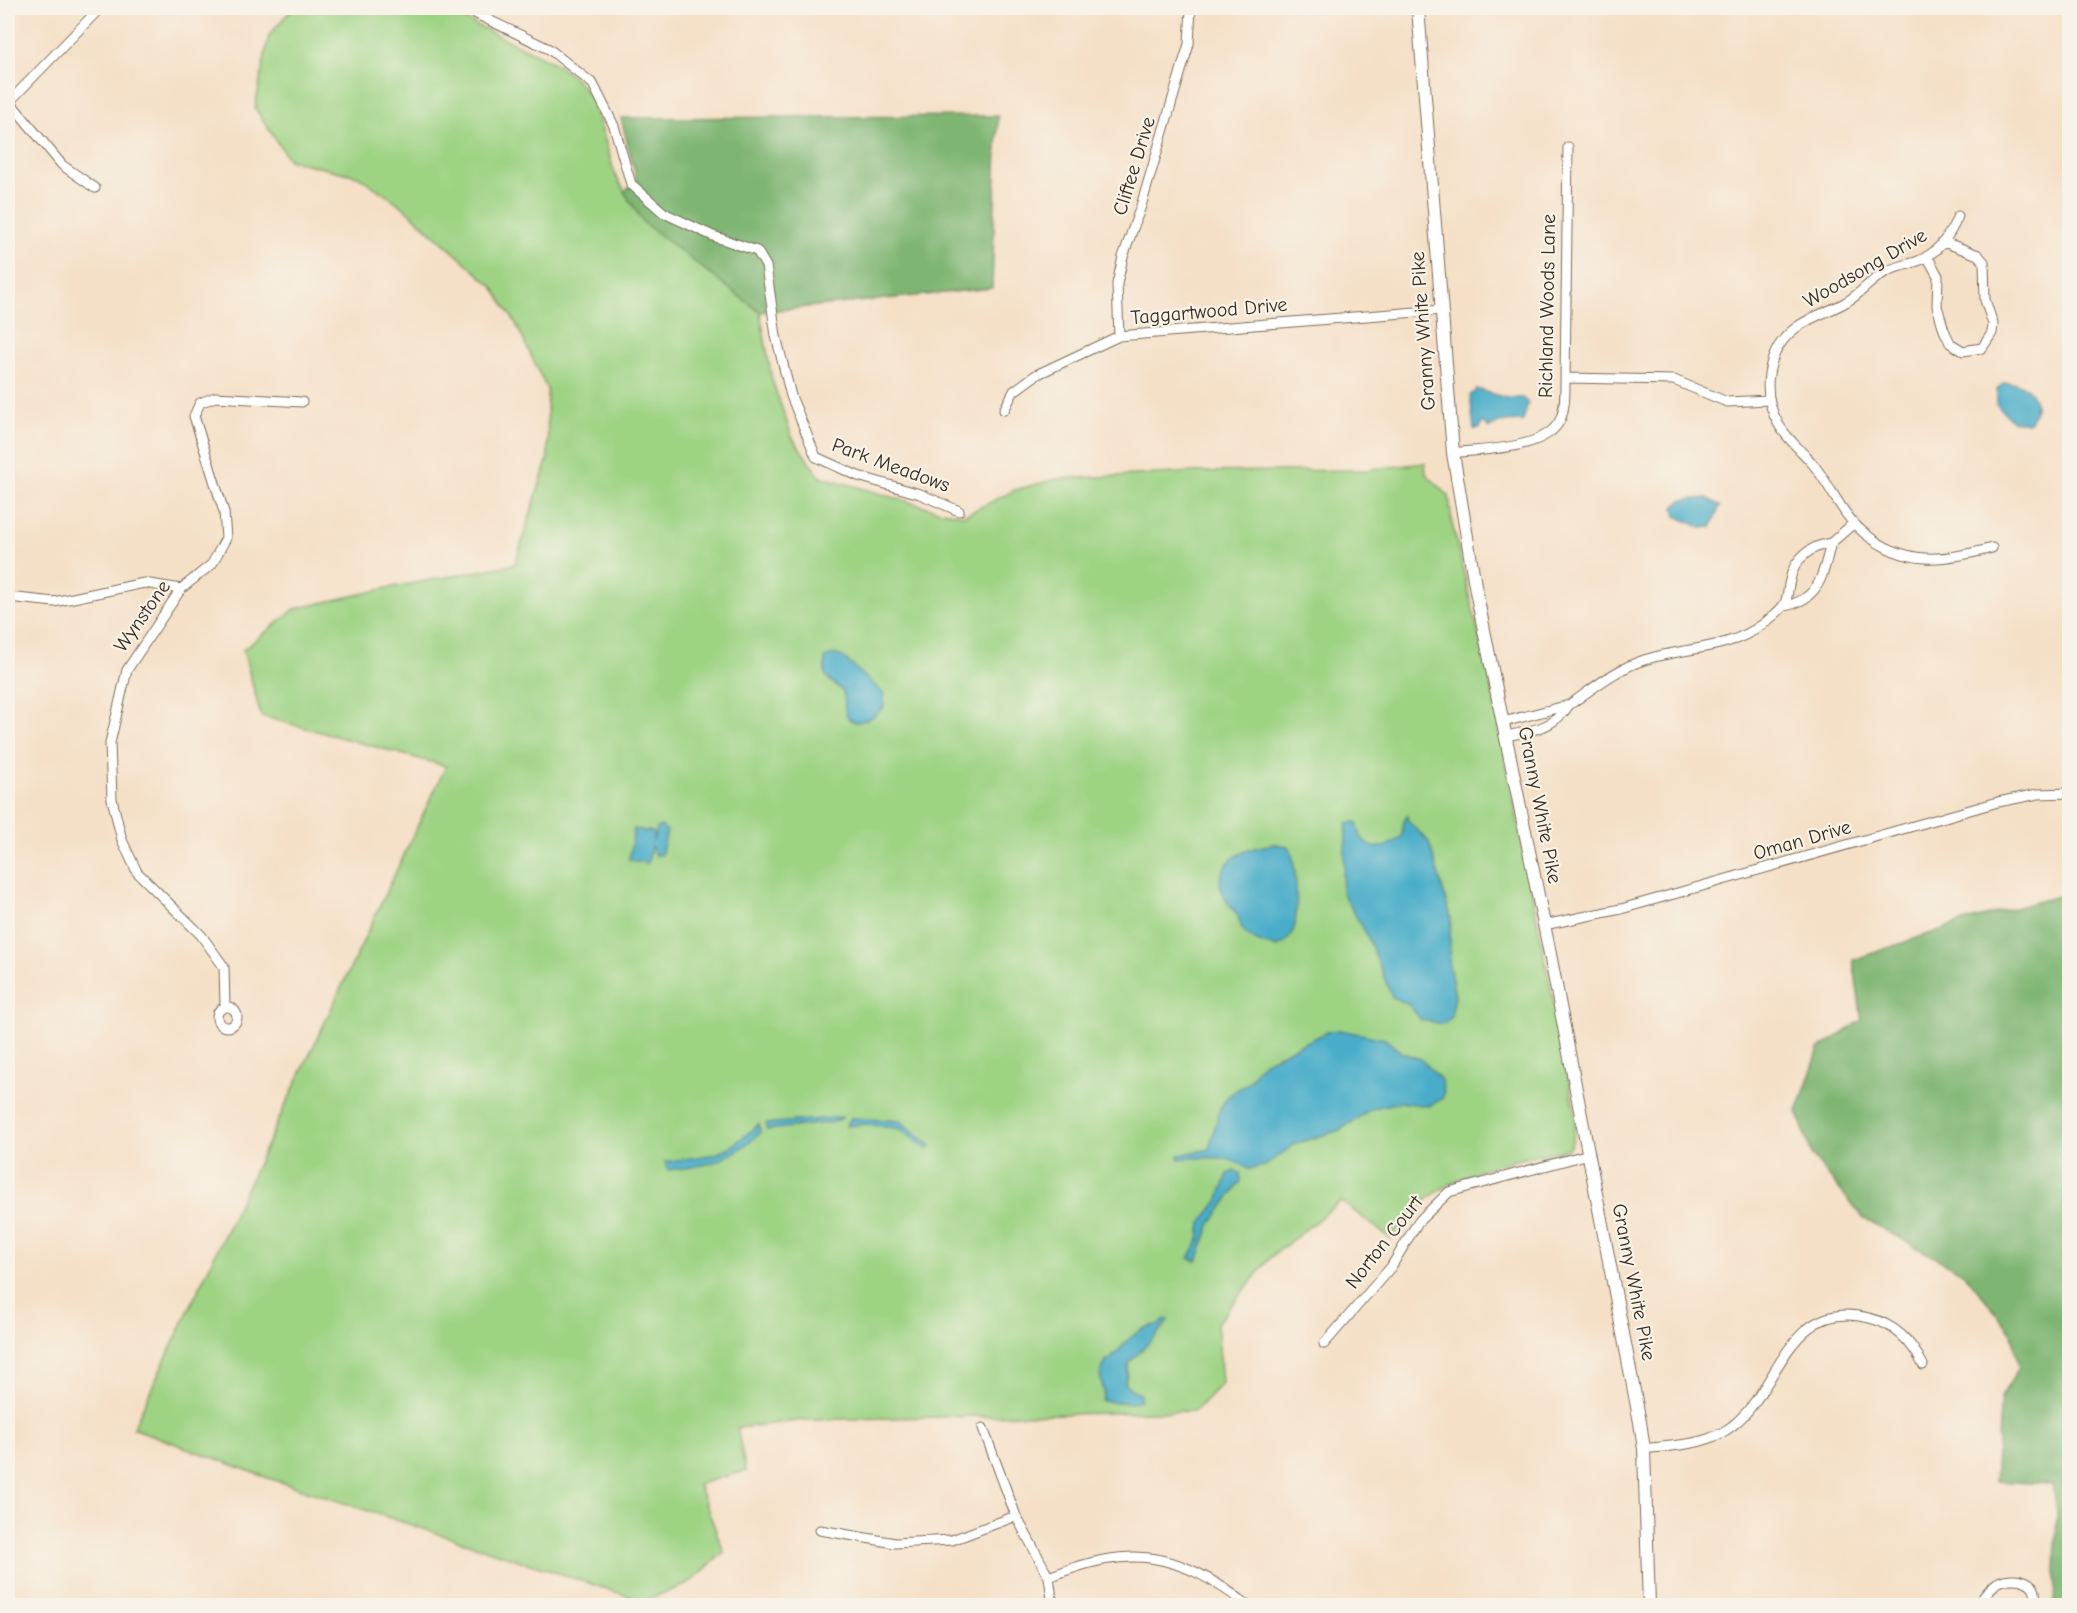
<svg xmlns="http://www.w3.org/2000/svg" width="2077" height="1613" font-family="'Comic Neue',sans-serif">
<rect width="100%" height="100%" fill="#f7f3e8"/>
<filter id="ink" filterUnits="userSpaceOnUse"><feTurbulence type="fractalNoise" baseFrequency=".0167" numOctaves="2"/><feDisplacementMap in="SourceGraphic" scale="12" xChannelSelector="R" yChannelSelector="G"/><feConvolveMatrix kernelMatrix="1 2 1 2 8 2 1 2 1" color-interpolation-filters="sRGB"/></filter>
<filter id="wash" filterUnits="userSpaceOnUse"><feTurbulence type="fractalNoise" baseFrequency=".008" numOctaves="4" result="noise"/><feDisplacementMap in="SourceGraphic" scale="24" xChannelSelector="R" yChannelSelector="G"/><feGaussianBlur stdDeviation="1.35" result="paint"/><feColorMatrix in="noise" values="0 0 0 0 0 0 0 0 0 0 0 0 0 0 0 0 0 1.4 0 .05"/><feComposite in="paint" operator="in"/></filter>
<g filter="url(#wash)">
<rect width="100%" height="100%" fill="#f5e0c7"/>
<path fill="#9ed384" stroke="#6c7e51" stroke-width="1.5" d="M293,8H442L554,63L576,79L589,95L596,110L615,175L644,223L760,312L772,380L792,437L819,476L937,510L965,515L1015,490L1056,479L1197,472L1365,470L1425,463L1426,474L1449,496L1452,524L1491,685L1576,1116L1573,1140L1568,1149C1496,1164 1435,1173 1391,1239L1341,1201L1270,1258L1217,1323L1222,1383L1195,1411L805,1420L737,1428L746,1471L698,1484L724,1552L688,1584L643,1601L268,1478L133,1428L446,766L261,716L243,650L295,609L388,588L515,564L548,458L547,389L515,322L493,287L402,206L358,176L289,160L255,108L269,35Z"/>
<path fill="#7eb572" stroke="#5c7048" stroke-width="1.5" d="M998,116L992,288L760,312L644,223L624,192L637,181L621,118Z
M2066,894H2070V1605L2054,1606L2057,1511L2052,1484L1995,1481L2001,1397L2019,1368L2012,1333L1965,1274L1863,1218L1813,1157L1797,1112L1819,1049L1862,1020L1853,960L1963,922Z"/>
<path fill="#4aadc9" stroke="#426c74" stroke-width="1.5" d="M2004,383C2029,380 2044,402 2029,423L2013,421L1997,405V390Z
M1477,389L1506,398H1522L1528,403L1523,421L1501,422L1489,428L1485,423H1482L1479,429H1474L1470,396Z
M1707,498L1720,506L1711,527L1702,528L1676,516L1674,507L1682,500Z
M834,654L843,657L884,694V707C875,717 849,734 845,709C844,703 846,697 842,691C837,684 829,683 825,674V658Z
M1407,816L1408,821L1429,842L1451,918L1449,965L1455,996L1451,1017L1444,1024L1421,1020L1409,1005L1392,997L1366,933L1342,892L1347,823L1357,822C1361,851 1381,854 1402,836L1404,820Z
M661,826L667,831L661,855H655L651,846L648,863L629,860L634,829L653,832V841L657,828Z
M1274,844L1288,846C1297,858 1299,916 1293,931C1290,938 1284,944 1277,947C1264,945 1246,938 1241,926C1239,921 1239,917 1236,913C1200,873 1232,850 1274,844Z
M1340,1030L1385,1039L1402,1053L1421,1059L1441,1080L1444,1093L1442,1099L1429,1106L1400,1102L1373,1108L1340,1130L1295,1144L1265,1166L1249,1169C1226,1154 1205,1157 1179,1159V1155L1209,1149L1220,1108L1228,1096L1249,1082L1257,1069L1267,1060L1330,1031Z
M843,1117L835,1122L767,1130L766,1124Z
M851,1118L900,1121L931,1146L928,1150L900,1129L865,1124L846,1126Z
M759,1124L760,1133C727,1162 710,1166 668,1170L665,1162L716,1154L732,1146Z
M1234,1171L1240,1173L1241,1181L1211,1223L1197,1261L1189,1258L1199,1240L1201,1223L1218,1201L1228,1174Z
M1165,1319L1168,1320L1164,1327L1129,1363L1125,1384L1140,1395V1400L1131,1403L1102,1401L1104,1392L1100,1375L1106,1360H1110C1123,1346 1137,1325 1159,1325Z"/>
</g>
<g filter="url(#ink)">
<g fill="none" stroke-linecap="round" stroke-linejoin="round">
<g stroke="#7c6a59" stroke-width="11">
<path id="minor" d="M464,8L549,49L593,84L614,126L631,184L664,213L713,236L757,251L766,266L776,336L791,396L816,457L858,476L920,494L959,511
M10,102L62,165L95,188
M8,103L100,8
M1958,216C1949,238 1935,257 1912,263C1903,266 1894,267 1886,272C1871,279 1861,294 1846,302C1831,311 1812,316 1797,327C1766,349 1760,393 1779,425C1787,439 1801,450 1812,463C1830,484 1841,514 1863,532C1905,567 1944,561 1992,548
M1927,256L1938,276L1937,306L1944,330L1950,343L1963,351L1982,348L1992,333L1993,324L1985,300L1984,262L1978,255L1944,242
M1119,336L1117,284L1123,257L1141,206L1189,44L1191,8
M1565,378L1674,380L1727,402L1769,400
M1004,410L1014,391L1036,375L1119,336L1441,310
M1453,453C1483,449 1546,450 1560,420C1565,409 1565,395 1565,383L1568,147
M1831,543L1854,523
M8,597L54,602L144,583L181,589
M1569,705C1594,688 1614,670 1644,660C1684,647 1726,651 1762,625C1769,619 1781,611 1785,603C1788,596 1788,588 1790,580C1794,559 1810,546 1831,543C1823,574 1820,600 1784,606
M1503,722L1569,705C1555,728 1531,731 1506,736
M1544,925L1621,909L1998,802L2038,794L2070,793
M225,1007L224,967L201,935L137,872L122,840L112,799L110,743L127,670L181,589L212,564L226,538L224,512L194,416L200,403L215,397L302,402
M217 1017a10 10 0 1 1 20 0a10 10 0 1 1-20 0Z
M1324,1344L1391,1267L1418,1222L1449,1192L1589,1154
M983,1428L1016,1516L1049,1577L1053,1606
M1644,1449C1674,1445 1707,1446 1732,1426C1780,1390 1787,1297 1869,1318C1894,1324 1912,1342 1923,1365
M820,1530L895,1543L952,1540L1016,1516
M1049,1577C1132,1543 1178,1552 1249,1606
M1977,1606C1983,1598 1989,1588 1997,1583C2014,1573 2047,1582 2031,1606"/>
</g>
<g stroke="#7c6a59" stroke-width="14">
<path id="major" d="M1418,8L1453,453L1476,591L1549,949L1640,1422L1644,1449L1649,1606"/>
</g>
<use href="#minor" stroke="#fff" stroke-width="9"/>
<use href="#major" stroke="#fff" stroke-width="12"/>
</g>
</g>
<g text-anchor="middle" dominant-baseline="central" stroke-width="4.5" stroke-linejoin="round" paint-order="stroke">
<g font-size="20" fill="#3b2a1e" stroke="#f7f3e8">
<text transform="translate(1134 166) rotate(-73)">Cliftee Drive</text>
<text transform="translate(1865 268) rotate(-30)">Woodsong Drive</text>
<text transform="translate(1547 306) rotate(-89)">Richland Woods Lane</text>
<text transform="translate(1209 311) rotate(-5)">Taggartwood Drive</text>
<text transform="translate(1423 331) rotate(-94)">Granny White Pike</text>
<text transform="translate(891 465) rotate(20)">Park Meadows</text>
<text transform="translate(142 616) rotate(-55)">Wynstone</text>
<text transform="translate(1540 805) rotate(79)">Granny White Pike</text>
<text transform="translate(1802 840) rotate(-16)">Oman Drive</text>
<text transform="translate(1384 1242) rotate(-52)">Norton Court</text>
<text transform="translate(1634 1282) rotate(79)">Granny White Pike</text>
</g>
</g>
<rect width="2077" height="1613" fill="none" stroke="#f7f3e8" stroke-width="30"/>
</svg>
